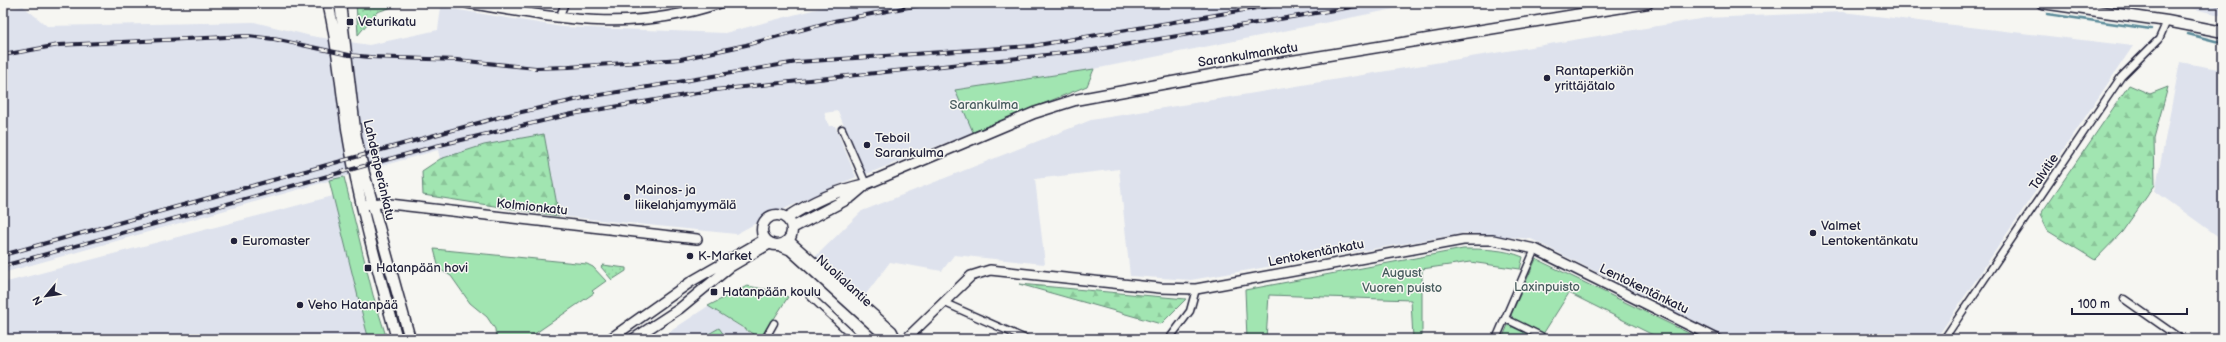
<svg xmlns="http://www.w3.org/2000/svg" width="2226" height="342" font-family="'Balsamiq Sans',sans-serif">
<defs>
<pattern id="grass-dots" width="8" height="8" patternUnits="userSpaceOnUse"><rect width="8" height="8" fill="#a1e5b1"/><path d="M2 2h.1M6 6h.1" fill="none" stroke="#8ac499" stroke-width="1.8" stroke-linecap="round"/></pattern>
<pattern id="forest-firs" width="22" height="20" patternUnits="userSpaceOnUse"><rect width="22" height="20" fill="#a1e5b1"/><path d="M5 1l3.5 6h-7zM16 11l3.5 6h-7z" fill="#8ac499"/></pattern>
</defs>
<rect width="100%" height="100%" fill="#f6f6f2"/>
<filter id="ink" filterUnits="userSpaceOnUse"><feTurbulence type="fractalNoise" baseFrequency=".025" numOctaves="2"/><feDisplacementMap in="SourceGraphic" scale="8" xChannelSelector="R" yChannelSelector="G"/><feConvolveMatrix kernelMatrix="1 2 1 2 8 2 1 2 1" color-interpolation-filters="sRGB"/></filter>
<g filter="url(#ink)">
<path fill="#dee2ed" d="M839,3H1424L1094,69L956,90L973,132L864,175L838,111L824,113L829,126H835L856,177L773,214L736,234L559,216L544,134L484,145L440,159L438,150L3,273V11L23,6L47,26L254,22L311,36L369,45L438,30L441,7L563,27L725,33Z
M2170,3H2223V16L2175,4Z
M1842,12L2133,46L1936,339H1730L1531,239L1466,233L1191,280L1130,276L1119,169L1035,179L1045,264L954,255L942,271L890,262L863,298L815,257L862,211L1091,120L1706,18Z
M2180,62L2223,70V240L2155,191Z
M333,196L366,329L368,336L366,339H3V283Z
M708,306L759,339H659Z"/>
<path fill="url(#grass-dots)" stroke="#628476" d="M356,3H405L377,12L358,35Z
M603,265L626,268V271L612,280L601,267Z"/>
<path fill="url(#forest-firs)" stroke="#628476" d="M2129,85L2150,94L2168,87L2154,138L2155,185L2122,232L2095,260L2048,231L2040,215Z
M544,134L559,216L423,195L422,171L440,159L484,145Z
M1019,284L1186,299L1161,324Z"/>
<path fill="#a1e5b1" stroke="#628476" d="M1094,69L1087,86L973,132L955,90Z
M344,177L373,295L387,339H366L368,336L366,329L329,180Z
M434,249L587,264L593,267L606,281L592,291L594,293L527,339H496L495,329L487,317L470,303L451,276L439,269Z
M1463,249C1483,249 1504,249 1523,257L1520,269L1470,262L1422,269V339H1413L1411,300L1269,295L1266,339H1247L1245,290Z
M1536,259L1701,339H1661L1569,293L1543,334L1516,321L1511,315Z
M747,286L775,291L788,297L761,339L708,306Z
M1508,325L1539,339H1502Z
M719,328L727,339H700Z"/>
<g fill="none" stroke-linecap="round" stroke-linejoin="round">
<path stroke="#5a8a99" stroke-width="2.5" d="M2047,14L2151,29
M2188,34L2223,43"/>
<g stroke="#22223b" stroke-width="9">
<path id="street" d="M559,18L565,3
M842,129L866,184
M810,296L856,339
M2124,299L2181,339
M945,303L1026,339
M1506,319L1541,336
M765,339L774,323
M1169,339L1190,311L1196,289
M1496,339L1535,249
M1944,339L2121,77L2159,39L2167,21"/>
</g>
<g stroke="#22223b" stroke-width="12">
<path id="secondary" d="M467,3C559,18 629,34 720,3
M363,205L381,203L697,239
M788,240L892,331L896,339
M778,245L790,250L885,336L892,339
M610,339L692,281L765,239
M633,339L679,309L730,267L771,243
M906,339L971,276L990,270L1160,288L1196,289L1463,240H1493L1535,249L1717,339"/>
</g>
<g stroke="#22223b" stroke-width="13">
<path id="primary" d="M328,3C339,48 341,95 349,141C360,208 379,274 397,339
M340,3L356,137L364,173L410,339
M2042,3L2167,21L2223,32
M762 230a15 15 0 1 1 30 0a15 15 0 1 1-30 0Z
M787,218C811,202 838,190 866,184L1034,113L1075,100L1243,69L1648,3
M792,228L851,197L864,186"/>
</g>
<use href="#street" stroke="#f6f6f2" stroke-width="6"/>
<use href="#secondary" stroke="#f6f6f2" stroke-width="9"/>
<use href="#primary" stroke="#f6f6f2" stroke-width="10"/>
<g stroke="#22223b" stroke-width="4">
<path id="rail" d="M2215,3L2223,5
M3,55L59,45L248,36L274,39L349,55L370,57L457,60L536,68L569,67L681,59L746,45L834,21L930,3
M3,255L500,117L588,97L797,62L1032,46L1286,3
M3,266L436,146L572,114L715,90L1093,50L1376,3"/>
</g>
<use href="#rail" stroke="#f6f6f2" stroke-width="2.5" stroke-dasharray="8" stroke-linecap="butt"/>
</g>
</g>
<g fill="#22223b" stroke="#f6f6f2" stroke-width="1.5">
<rect x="346" y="18" width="8" height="8" rx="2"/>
<circle cx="1547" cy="78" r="4"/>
<circle cx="867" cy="145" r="4"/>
<circle cx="627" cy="197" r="4"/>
<circle cx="1813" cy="233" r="4"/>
<circle cx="234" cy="241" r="4"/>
<circle cx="690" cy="256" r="4"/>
<rect x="364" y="264" width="8" height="8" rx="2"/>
<rect x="710" y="288" width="8" height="8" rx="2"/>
<circle cx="300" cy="305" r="4"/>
</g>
<g text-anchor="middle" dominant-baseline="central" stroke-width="3" stroke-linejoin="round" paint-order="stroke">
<g font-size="13" fill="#22223b" stroke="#f6f6f2" text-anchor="start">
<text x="358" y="22">Veturikatu</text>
<text x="1555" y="71">Rantaperkiön<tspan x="1555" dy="15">yrittäjätalo</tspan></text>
<text x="875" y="138">Teboil<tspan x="875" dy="15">Sarankulma</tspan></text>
<text x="635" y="190">Mainos- ja<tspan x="635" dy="15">liikelahjamyymälä</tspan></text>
<text x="1821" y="226">Valmet<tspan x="1821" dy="15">Lentokentänkatu</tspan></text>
<text x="242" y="241">Euromaster</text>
<text x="698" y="256">K-Market</text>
<text x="376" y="268">Hatanpään hovi</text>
<text x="722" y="292">Hatanpään koulu</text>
<text x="308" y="305">Veho Hatanpää</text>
</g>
<g font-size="13" fill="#22223b" stroke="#f6f6f2">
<text transform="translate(1248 55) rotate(-9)">Sarankulmankatu</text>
<text transform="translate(379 170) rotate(77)">Lahdenperänkatu</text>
<text transform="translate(2044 172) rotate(-56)">Talvitie</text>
<text transform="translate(532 207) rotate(6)">Kolmionkatu</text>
<text transform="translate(1316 253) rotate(-11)">Lentokentänkatu</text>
<text transform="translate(844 281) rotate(42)">Nuolialantie</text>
<text transform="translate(1644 289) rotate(26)">Lentokentänkatu</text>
</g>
<g font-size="13" fill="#485c5e" stroke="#f6f6f2">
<text x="984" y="105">Sarankulma</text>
<text x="1402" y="273">August<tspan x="1402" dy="15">Vuoren puisto</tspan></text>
<text x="1547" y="287">Laxinpuisto</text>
</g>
</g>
<rect width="2226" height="342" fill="none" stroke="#f6f6f2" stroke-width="16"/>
<rect x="8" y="8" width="2210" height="326" fill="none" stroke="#22223b" stroke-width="1.5" filter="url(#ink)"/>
<g transform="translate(46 296) rotate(241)" stroke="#f6f6f2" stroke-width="3" paint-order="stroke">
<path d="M0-3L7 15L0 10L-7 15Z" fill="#22223b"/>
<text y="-6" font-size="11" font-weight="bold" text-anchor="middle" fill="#22223b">N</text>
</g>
<path d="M2072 308v6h115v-6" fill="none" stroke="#22223b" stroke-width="2"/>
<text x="2078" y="308" font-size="12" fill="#22223b" stroke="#f6f6f2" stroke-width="3" paint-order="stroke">100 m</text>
</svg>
